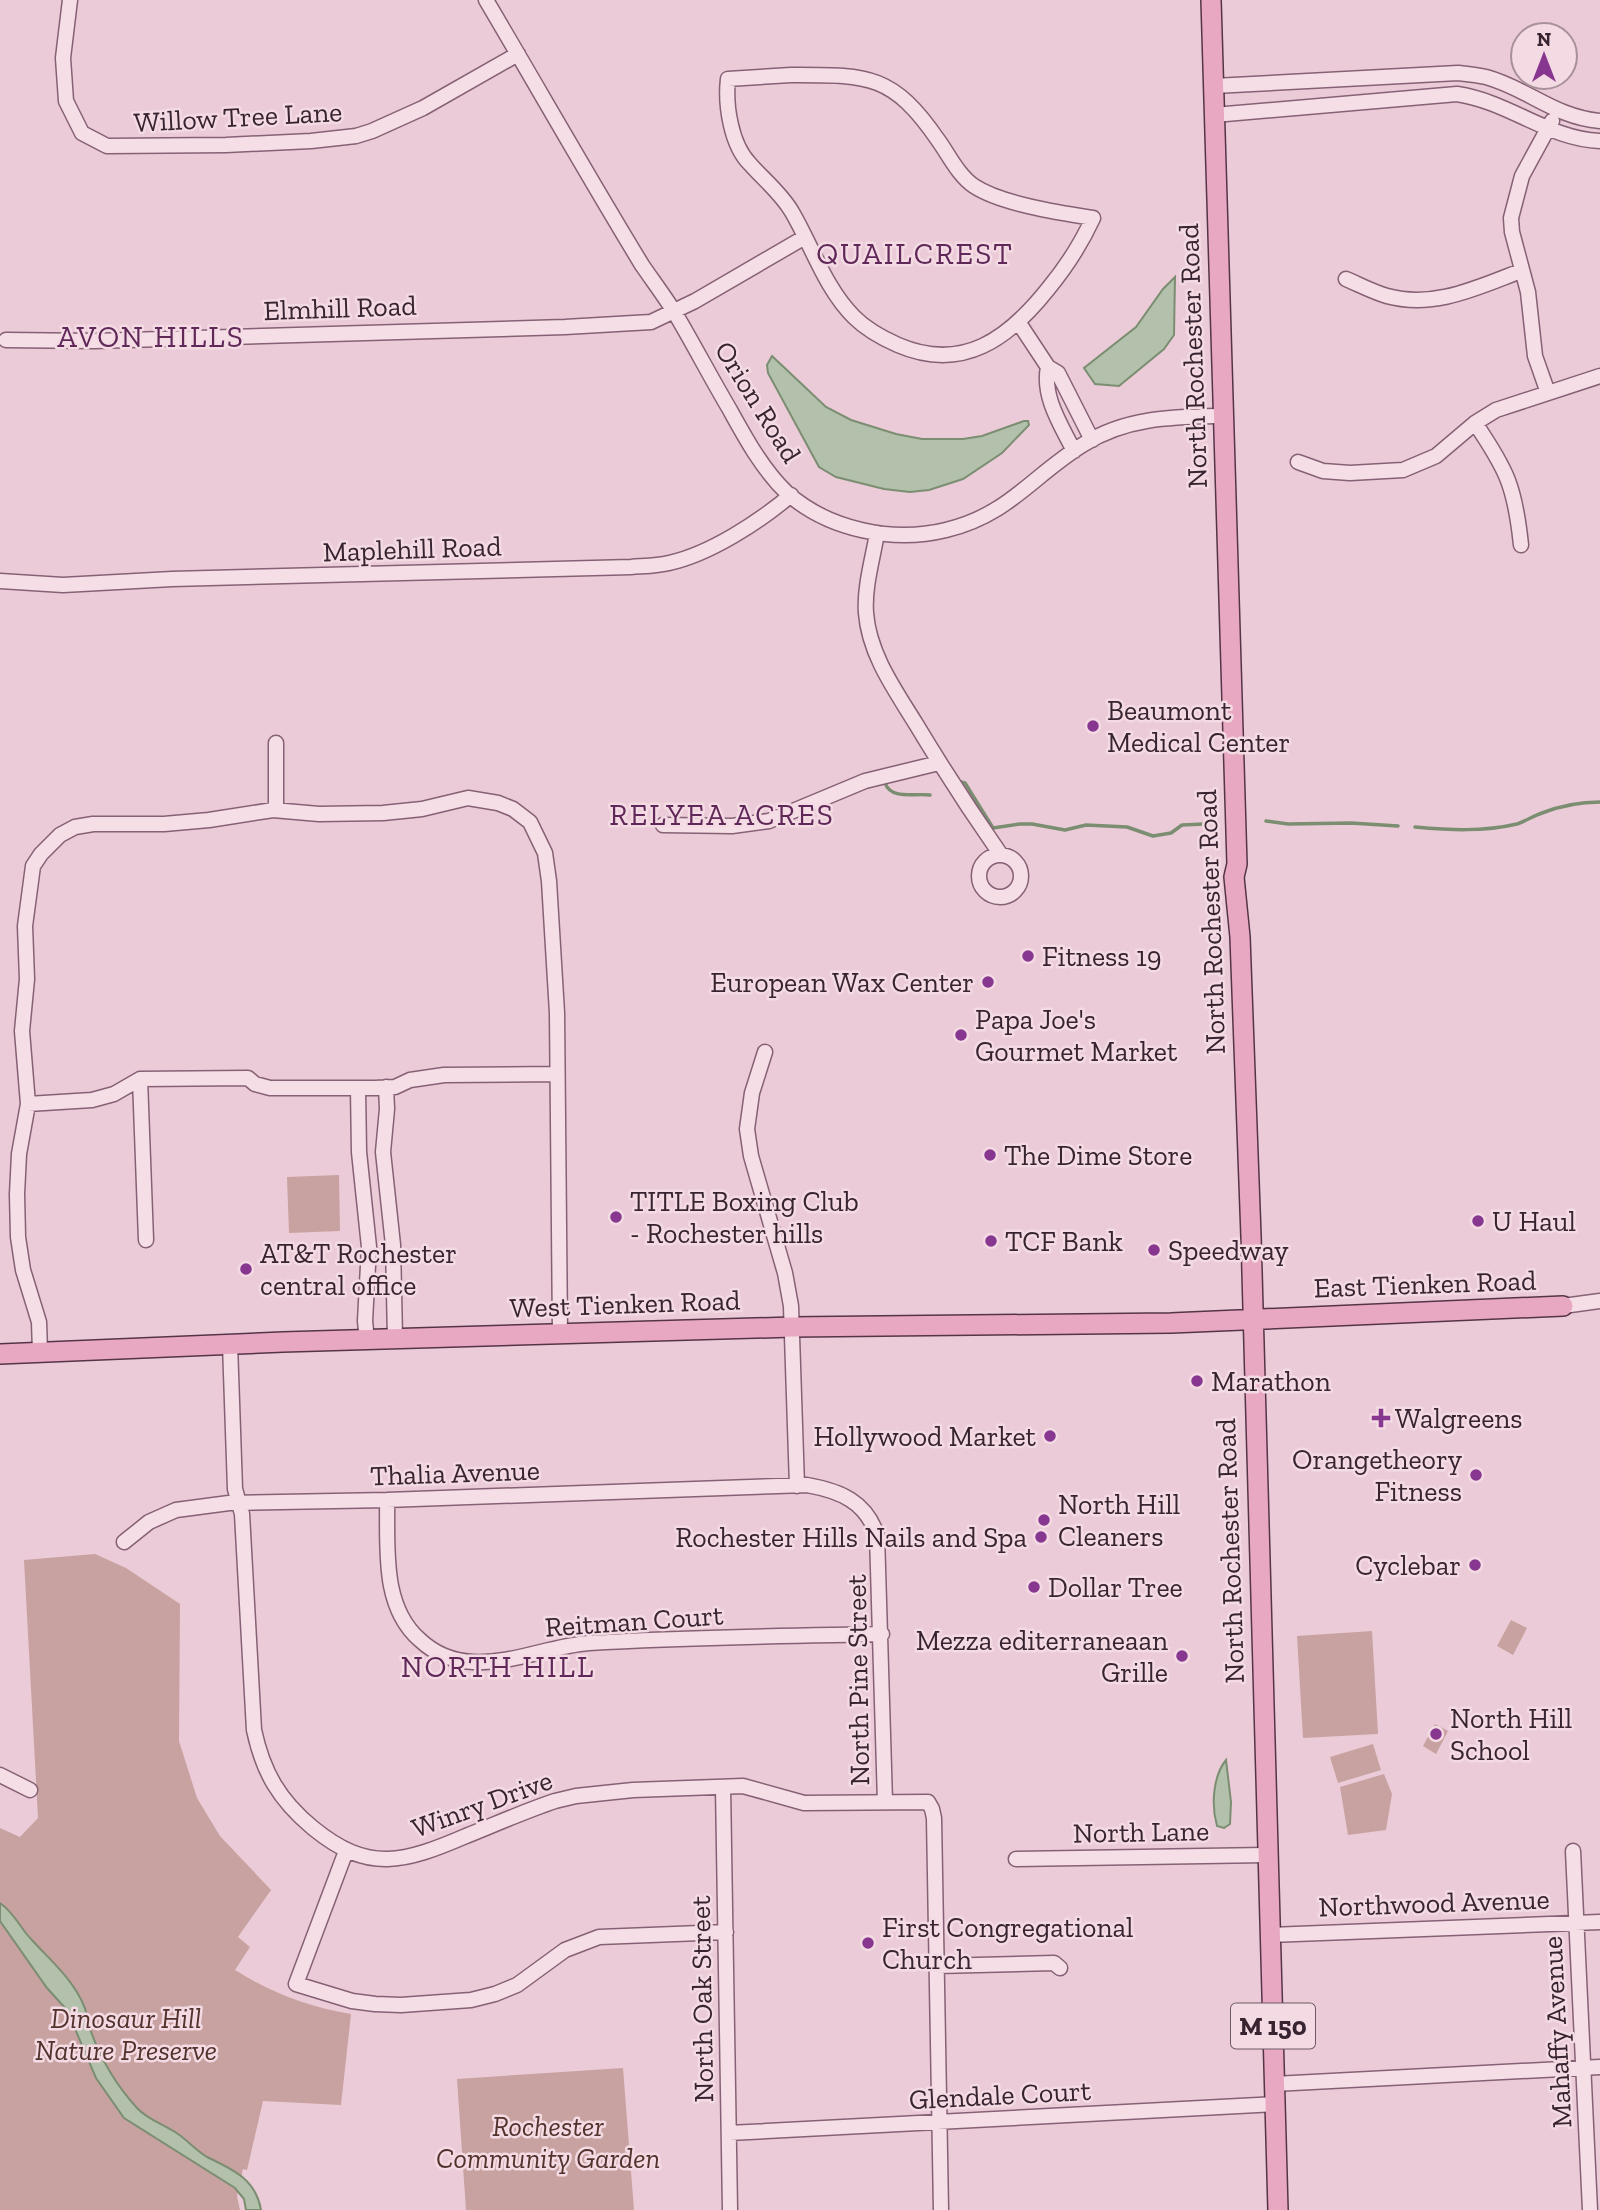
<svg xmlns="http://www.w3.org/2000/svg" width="1600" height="2210" font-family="'Zilla Slab',serif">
<rect width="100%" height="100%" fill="#ebcbd7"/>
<path fill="#c8a2a0" d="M339,1175L340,1231L289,1233L287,1177Z
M95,1554L126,1568L180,1604L179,1741L197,1798L220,1836L271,1890L238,1937L250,1947L235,1970C272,1993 308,2007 351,2014L341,2105L263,2101L247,2170L243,2169L237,2196L240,2210H0V1828L20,1837L38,1818L24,1560Z
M1511,1620L1527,1628L1513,1655L1497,1646Z
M1372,1631L1378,1734L1303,1738L1297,1636Z
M1435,1724L1448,1731L1436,1754L1423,1746Z
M1373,1744L1381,1770L1338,1783L1330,1757Z
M1384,1774L1392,1794L1386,1830L1348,1835L1340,1787Z
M623,2068L634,2210H466L457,2079Z"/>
<path fill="#b3c0ab" stroke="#7b8e72" stroke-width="2" d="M1175,277L1174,335L1164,349L1119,386L1095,384L1084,368L1136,327L1163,289Z
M772,356L826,407L851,420L896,434L922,439H963L982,436L1024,421H1028L1029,425L1002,453L963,479L929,490L910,492L884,489L836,477L819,467L768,373L767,365Z
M1226,1760L1231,1802L1230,1824L1224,1828L1217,1826C1211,1805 1213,1776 1226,1760Z
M0,1903C14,1912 20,1928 31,1939C50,1960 73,1979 84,2006C87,2012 87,2020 89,2026C99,2056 116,2085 137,2108C148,2120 165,2125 178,2134C188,2141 197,2151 207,2157C232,2169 256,2179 261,2210H246L244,2199L235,2188L124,2118L96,2078L67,2010L47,1988L0,1921Z"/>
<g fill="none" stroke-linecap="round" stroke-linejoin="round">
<path stroke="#7b8e72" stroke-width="3.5" d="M961,782L965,783L993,828L1020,824H1032L1065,830L1086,825L1127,827L1153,836L1171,833L1182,825L1204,824
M885,783C891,800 915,793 930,795
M1209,821H1215
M1266,821L1288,824L1351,823L1398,826
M1415,827C1449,830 1483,832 1517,824C1526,821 1533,816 1542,813C1560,806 1580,802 1600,802"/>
<g stroke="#866175" stroke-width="17">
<path id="minor" d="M70,0L63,58L66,101L82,133L107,146L226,145L311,141L356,136L372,131L423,108L518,54
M486,0C538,88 589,178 642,265C653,281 665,297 675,313C694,345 711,378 730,410C746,439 763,470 787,493C829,530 893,543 946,530C1009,515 1033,475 1084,444C1127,417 1173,417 1222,416
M791,75C867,75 892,73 938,140C949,155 958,175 974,186C1001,204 1061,213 1093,218C1081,244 1067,266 1048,289C1009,338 963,373 898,345C882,338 866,329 854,317C825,288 812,246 792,212C781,193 764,180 750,164C731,145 725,105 728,79Z
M1214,86L1458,73C1467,74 1477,75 1486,77C1527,88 1554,117 1600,121
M1214,115L1457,94C1510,102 1548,139 1600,141
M1346,279C1360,285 1373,292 1387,296C1435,309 1478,287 1521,271
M1019,323L1048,367L1058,373L1092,440
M6,340L94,341L565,327L651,322L695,301L805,237
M1048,367C1042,397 1061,425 1074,451
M1548,393L1535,356L1528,292L1512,232L1511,218L1522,176L1552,121
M1475,423C1507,470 1515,487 1521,545
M1298,462L1323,471L1350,473L1403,470L1436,456L1475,423L1496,410L1600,376
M877,533C873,558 864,587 866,613C869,654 895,690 916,724C943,769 971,812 1001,855
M0,581L63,585L172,579L631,567C643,566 657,566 669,563C710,554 759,522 791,495
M276,743V810
M663,825L732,826L769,821L865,781L939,763
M979 876a21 21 0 1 1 42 0a21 21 0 1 1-42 0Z
M765,1052L752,1093L747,1129L751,1156L785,1273L791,1306L797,1486
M140,1079L146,1240
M386,1087L387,1109L383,1152L393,1245L395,1338
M358,1088L359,1152L369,1247L365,1321L367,1340
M28,1104L92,1100L114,1094L140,1079L248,1078L255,1084L270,1088H375L395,1087L410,1080L444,1075L557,1074
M1563,1306L1600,1301
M230,1344L235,1489L242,1514L254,1730C263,1772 279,1800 313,1828C369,1874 405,1862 466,1836C496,1824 525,1811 555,1801L576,1796L633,1790L743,1786L804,1803L928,1802L932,1809L934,1818L941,2210
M40,1351L39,1322L23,1270L18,1237L17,1194L19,1154L28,1104L22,1031L27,979L25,926L33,866L41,854L60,835L75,827L93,824H164L209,820L273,810L319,814L383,813L422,809L468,798L498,803L513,809L530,822L545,853L549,881L557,1013L560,1334
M387,1500C388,1547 381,1606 420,1640C435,1654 453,1661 473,1662C512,1664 550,1646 589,1643C686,1637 784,1636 882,1634
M124,1542L149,1522L176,1510L229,1503L387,1500L807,1485C841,1491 866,1502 877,1535L885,1802
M0,1775L30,1790
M723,1787L730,2210
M346,1851L296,1984L352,2001L375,2004L401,2005L471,2000L495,1994L517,1985L565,1950L599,1937L726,1932
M1573,1851L1590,2210
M1016,1859L1266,1855
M1270,1935L1600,1922
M937,1966L1054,1963L1060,1968
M1274,2084L1600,2067
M729,2133L1275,2104"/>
</g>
<g stroke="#553448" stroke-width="22">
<path id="major" d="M1211,0L1237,864L1234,877L1240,937L1251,1236L1278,2210
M0,1354L283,1342L792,1327L1171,1323L1563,1306"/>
</g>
<use href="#minor" stroke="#f6dee7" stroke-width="14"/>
<use href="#major" stroke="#e9a8c1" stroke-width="19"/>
</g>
<g fill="#87378f" stroke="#f3dae3" stroke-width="2.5">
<circle cx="1093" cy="726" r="7"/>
<circle cx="1028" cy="956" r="7"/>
<circle cx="988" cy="982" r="7"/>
<circle cx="961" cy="1035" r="7"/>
<circle cx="990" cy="1155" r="7"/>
<circle cx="616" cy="1217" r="7"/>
<circle cx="1478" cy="1221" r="7"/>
<circle cx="991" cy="1241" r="7"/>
<circle cx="1154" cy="1250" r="7"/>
<circle cx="246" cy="1269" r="7"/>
<circle cx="1197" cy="1381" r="7"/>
<path d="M1377.5 1407.5h7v7h7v7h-7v7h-7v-7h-7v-7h7z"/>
<circle cx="1050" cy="1436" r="7"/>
<circle cx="1476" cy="1475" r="7"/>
<circle cx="1044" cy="1520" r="7"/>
<circle cx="1041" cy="1537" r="7"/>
<circle cx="1475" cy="1565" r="7"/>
<circle cx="1034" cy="1587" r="7"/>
<circle cx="1182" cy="1656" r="7"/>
<circle cx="1436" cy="1734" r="7"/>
<circle cx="868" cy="1943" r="7"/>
</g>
<g text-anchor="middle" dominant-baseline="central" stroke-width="5" stroke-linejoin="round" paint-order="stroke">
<rect fill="#f3dae3" stroke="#705a66" stroke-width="2" x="1231" y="2003.5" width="84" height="45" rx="5"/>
<g font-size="26" font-weight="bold" fill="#382330">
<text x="1273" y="2026">M 150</text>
</g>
<g font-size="28" fill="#382330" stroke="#f3dae3">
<text transform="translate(238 117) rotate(-3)">Willow Tree Lane</text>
<text transform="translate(340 308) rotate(-2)">Elmhill Road</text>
<text transform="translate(1193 356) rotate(-92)">North Rochester Road</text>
<text transform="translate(758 402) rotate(58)">Orion Road</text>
<text transform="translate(412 549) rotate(-2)">Maplehill Road</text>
<text transform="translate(1211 922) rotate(-92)">North Rochester Road</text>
<text transform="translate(1425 1284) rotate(-2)">East Tienken Road</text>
<text transform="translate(625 1304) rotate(-2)">West Tienken Road</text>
<text transform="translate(455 1473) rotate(-2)">Thalia Avenue</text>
<text transform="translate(1230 1551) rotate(-92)">North Rochester Road</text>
<text transform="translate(634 1621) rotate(-4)">Reitman Court</text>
<text transform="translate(858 1680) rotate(-91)">North Pine Street</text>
<text transform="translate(482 1804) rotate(-20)">Winry Drive</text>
<text transform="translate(1141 1832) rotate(-1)">North Lane</text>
<text transform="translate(1434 1903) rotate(-2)">Northwood Avenue</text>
<text transform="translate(702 1999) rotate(-91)">North Oak Street</text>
<text transform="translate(1557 2032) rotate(-93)">Mahaffy Avenue</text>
<text transform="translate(1000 2095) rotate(-3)">Glendale Court</text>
</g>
<g font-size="28" fill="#382330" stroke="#f3dae3" text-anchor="start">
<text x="1107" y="710">Beaumont<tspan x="1107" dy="32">Medical Center</tspan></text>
<text x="1042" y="956">Fitness 19</text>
<text x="974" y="982" text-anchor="end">European Wax Center</text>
<text x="975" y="1019">Papa Joe's<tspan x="975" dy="32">Gourmet Market</tspan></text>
<text x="1004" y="1155">The Dime Store</text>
<text x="630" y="1201">TITLE Boxing Club<tspan x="630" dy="32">- Rochester hills</tspan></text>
<text x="1492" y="1221">U Haul</text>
<text x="1005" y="1241">TCF Bank</text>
<text x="1168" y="1250">Speedway</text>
<text x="260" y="1253">AT&amp;T Rochester<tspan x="260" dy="32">central office</tspan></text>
<text x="1211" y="1381">Marathon</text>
<text x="1395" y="1418">Walgreens</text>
<text x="1036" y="1436" text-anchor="end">Hollywood Market</text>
<text x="1462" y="1459" text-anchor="end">Orangetheory<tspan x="1462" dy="32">Fitness</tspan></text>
<text x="1058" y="1504">North Hill<tspan x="1058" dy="32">Cleaners</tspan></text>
<text x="1027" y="1537" text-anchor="end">Rochester Hills Nails and Spa</text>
<text x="1461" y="1565" text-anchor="end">Cyclebar</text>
<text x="1048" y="1587">Dollar Tree</text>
<text x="1168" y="1640" text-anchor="end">Mezza editerraneaan<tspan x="1168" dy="32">Grille</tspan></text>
<text x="1450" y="1718">North Hill<tspan x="1450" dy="32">School</tspan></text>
<text x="882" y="1927">First Congregational<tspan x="882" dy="32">Church</tspan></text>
</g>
<g font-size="28" font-style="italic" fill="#52322c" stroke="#f3dae3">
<text x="126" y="2018">Dinosaur Hill<tspan x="126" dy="32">Nature Preserve</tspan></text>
<text x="548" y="2126">Rochester<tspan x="548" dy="32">Community Garden</tspan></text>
</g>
<g font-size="30" letter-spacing="2" fill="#602759" stroke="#f3dae3">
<text x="915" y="254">QUAILCREST</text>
<text x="151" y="337">AVON HILLS</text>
<text x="722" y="815">RELYEA ACRES</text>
<text x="498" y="1667">NORTH HILL</text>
</g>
</g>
<g transform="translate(1544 56)"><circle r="33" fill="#f3dae3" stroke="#a8919b" stroke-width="2"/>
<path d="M0-5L12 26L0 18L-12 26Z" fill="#87378f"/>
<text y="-10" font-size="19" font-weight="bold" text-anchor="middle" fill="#382330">N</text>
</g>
</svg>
